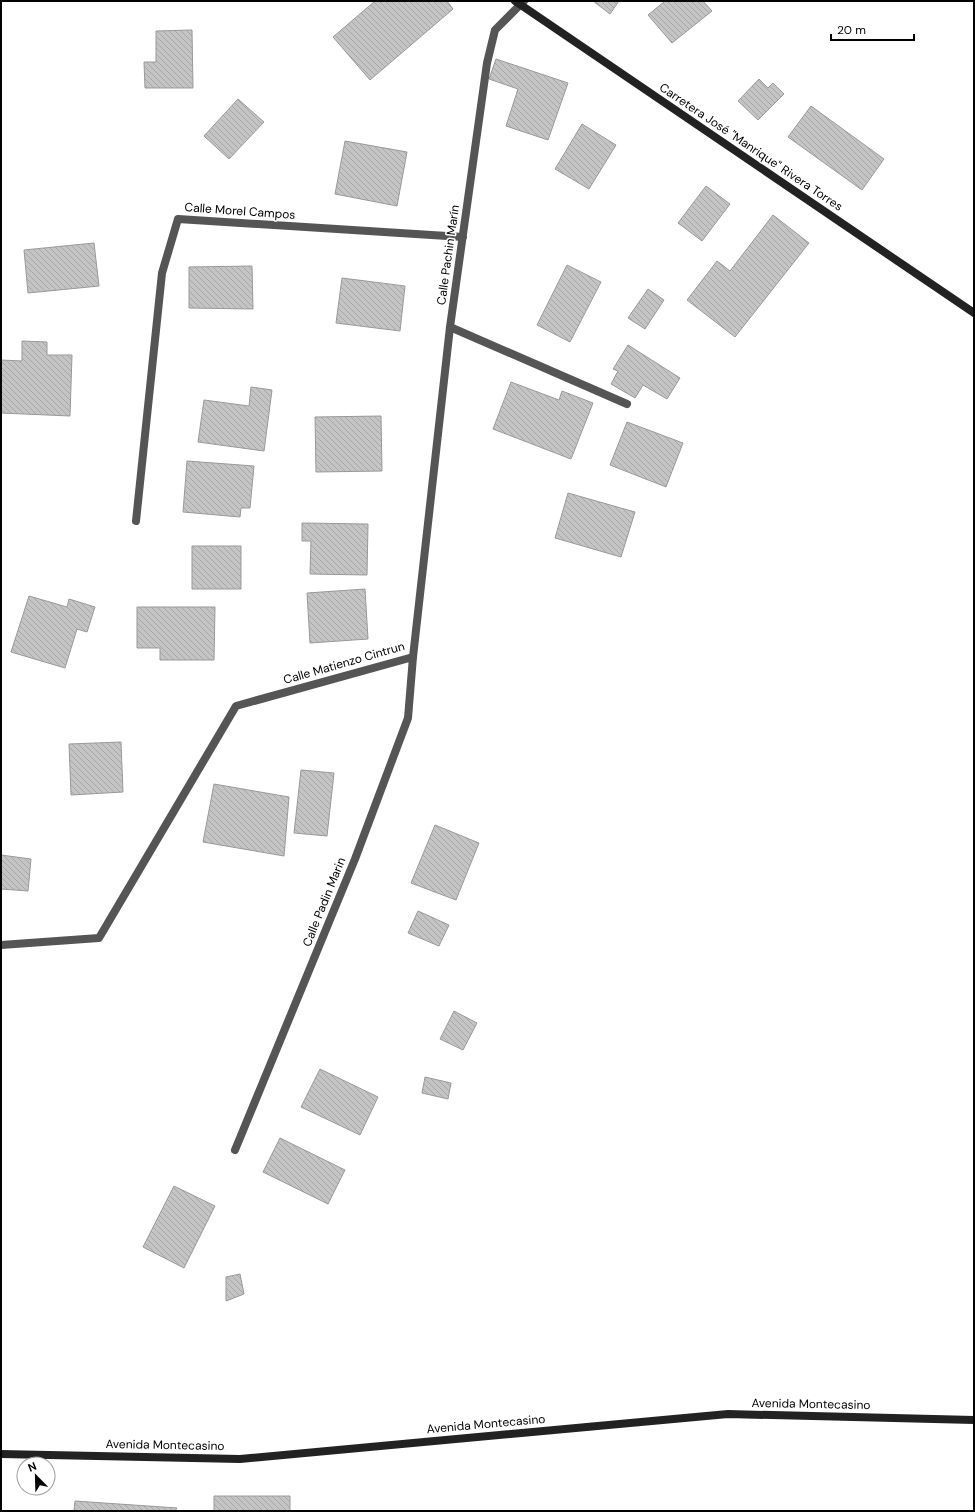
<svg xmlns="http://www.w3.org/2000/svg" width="975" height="1512" font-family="'DM Sans',sans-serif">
<defs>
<pattern id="building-back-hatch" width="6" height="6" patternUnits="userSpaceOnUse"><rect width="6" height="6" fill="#c4c4c4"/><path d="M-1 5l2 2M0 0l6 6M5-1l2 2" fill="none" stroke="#a7a7a7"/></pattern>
</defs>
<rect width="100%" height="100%" fill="#fff"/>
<path fill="url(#building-back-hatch)" stroke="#999" d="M375,1H447L453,9L370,80L333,37Z
M593,1H619L610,14Z
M665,1H703L712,11L672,43L648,15Z
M192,30L193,88H145L144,62H156V31Z
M496,59L568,83L548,140L506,126L518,89L489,79Z
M759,79L768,88L773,83L784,94L758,120L738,101Z
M238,99L264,122L229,159L204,136Z
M811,106L884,159L862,190L788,137Z
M582,124L616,145L589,189L555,169Z
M345,141L407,152L397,206L335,194Z
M706,186L730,204L702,241L678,223Z
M773,215L809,243L735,337L687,300L717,261L730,271Z
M94,243L99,286L28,293L24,250Z
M567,265L601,282L570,342L537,325Z
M252,266L253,309L189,308V267Z
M342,278L405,286L400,331L336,323Z
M648,289L664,300L645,329L628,318Z
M22,341L47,342V355H72L70,416L1,413V360L22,361Z
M628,345L680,378L667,399L643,385L635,398L611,384L618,371L613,369Z
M511,382L559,400L562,391L593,403L571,459L493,429Z
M251,387L272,390L264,451L198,442L204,400L249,406Z
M381,416L382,471L316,472L315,417Z
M627,422L683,443L666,487L610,465Z
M187,461L254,466L250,508H241L240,517L183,512Z
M568,493L635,512L621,557L555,538Z
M302,523L368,524L367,575L310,574L311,541H302Z
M192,546H241V589H192Z
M365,589L368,639L310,643L307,593Z
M29,596L67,607L69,599L95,607L87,632L77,629L65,668L11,652Z
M137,607H215L214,660H160V648H137Z
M121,742L123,792L71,795L69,744Z
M301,770L334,773L327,836L294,833Z
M214,784L289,797L284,856L203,842Z
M435,825L479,843L456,900L411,883Z
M1,855L31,859L28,891L1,889Z
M418,911L449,925L439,946L408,933Z
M454,1011L477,1023L463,1050L440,1039Z
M320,1069L378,1097L360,1135L301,1107Z
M425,1077L451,1083L448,1099L422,1093Z
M280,1138L345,1170L328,1204L263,1172Z
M174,1186L215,1206L184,1268L143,1247Z
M240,1274L244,1294L226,1301V1277Z
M214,1496H290V1511H214Z
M75,1501L177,1508L175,1511H74Z"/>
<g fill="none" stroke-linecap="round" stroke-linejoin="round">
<path stroke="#555" stroke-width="8" d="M450,327L627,404
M136,521L162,273L178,219L463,237
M1,945L99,938L236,706L413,657
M235,1150L355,859L408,718L413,657L450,327L487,63L495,30L524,1"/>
<path stroke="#222" stroke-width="8" d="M515,1L974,313
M1,1454L240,1459L728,1414L974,1420"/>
</g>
<g text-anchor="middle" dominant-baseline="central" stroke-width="3" stroke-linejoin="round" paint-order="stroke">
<g font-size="12" fill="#000" stroke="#fff">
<text transform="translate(751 147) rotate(34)">Carretera José "Manrique" Rivera Torres</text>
<text transform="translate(240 211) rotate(4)">Calle Morel Campos</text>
<text transform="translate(448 255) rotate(-82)">Calle Pachin Marín</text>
<text transform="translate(344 663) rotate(-16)">Calle Matienzo Cintrun</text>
<text transform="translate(324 902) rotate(-68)">Calle Padin Marin</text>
<text transform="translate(811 1404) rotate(1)">Avenida Montecasino</text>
<text transform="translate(486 1424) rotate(-5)">Avenida Montecasino</text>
<text transform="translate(165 1445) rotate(1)">Avenida Montecasino</text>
</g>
</g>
<rect width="975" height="1512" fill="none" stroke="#000000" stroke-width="4"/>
<g transform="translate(36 1476) rotate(337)"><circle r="19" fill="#ffffff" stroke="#999999"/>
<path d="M0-3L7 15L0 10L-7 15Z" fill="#000000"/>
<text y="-6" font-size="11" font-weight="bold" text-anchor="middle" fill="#000000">N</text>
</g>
<path d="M831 34v6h83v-6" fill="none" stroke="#000000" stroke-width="2"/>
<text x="837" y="34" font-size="12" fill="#000000" stroke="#ffffff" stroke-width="3" paint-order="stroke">20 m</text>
</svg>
